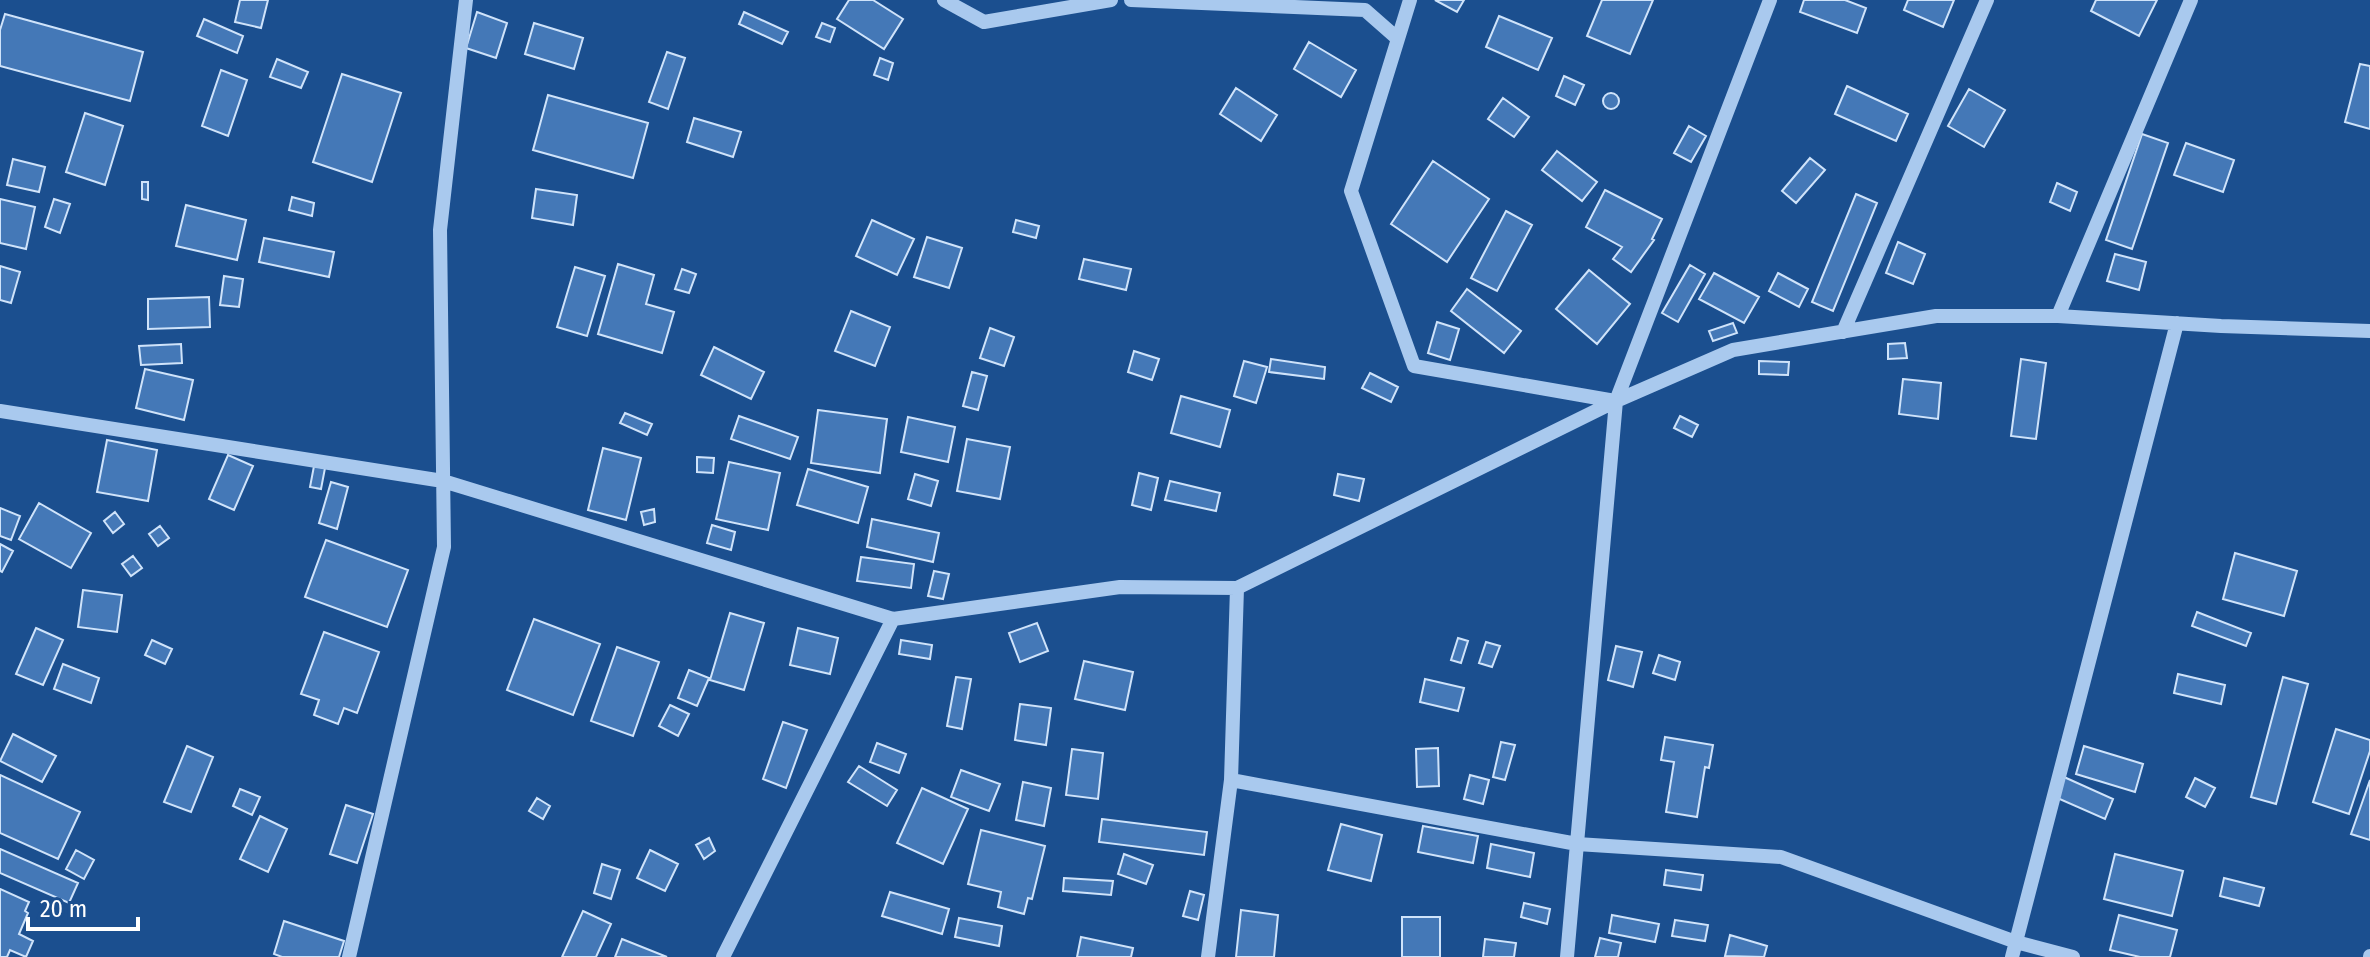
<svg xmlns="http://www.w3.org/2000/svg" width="2370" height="957" font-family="'Fira Sans Condensed',sans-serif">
<rect width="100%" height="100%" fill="#1b4f8f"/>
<path fill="#4478b7" stroke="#cfe3fa" stroke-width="2" d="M240,0H268L261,28L235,22Z
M849,0H873L903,19L884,49L837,19Z
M1435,0H1464L1457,12Z
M1602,0H1653L1630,54L1587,36Z
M1804,0H1845L1866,8L1857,33L1800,12Z
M1908,0H1954L1943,27L1904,10Z
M2096,0H2157L2139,36L2091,11Z
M477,12L507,23L496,58L466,48Z
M744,12L788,32L782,44L739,24Z
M5,14L143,52L130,101L0,66V30Z
M1499,16L1552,38L1538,70L1486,47Z
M204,19L243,36L237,53L197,36Z
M534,23L583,38L574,69L525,54Z
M822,23L835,28L830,42L816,37Z
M1309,42L1356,70L1341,97L1294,69Z
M667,52L685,58L668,109L649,102Z
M880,58L893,63L888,80L874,75Z
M277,59L308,72L301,88L270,77Z
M2360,64L2370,66V129L2345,122Z
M221,70L247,80L228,136L202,126Z
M342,74L401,93L372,182L313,162Z
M1564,76L1584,85L1575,105L1556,96Z
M1847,86L1908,114L1896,141L1835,114Z
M1236,88L1277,115L1261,141L1220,114Z
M1969,89L2005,110L1984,147L1948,126Z
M1603 101a8 8 0 1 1 16 0a8 8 0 1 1-16 0Z
M548,95L648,123L633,178L533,150Z
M1503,98L1529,117L1514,137L1488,119Z
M85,113L123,126L105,185L66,172Z
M694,118L741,132L733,157L687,142Z
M1689,126L1706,136L1691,162L1674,153Z
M2142,134L2168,143L2132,249L2106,240Z
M2186,143L2234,160L2223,192L2174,175Z
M1557,151L1597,182L1582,201L1542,170Z
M1810,158L1825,170L1796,203L1782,191Z
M13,159L45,167L39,192L7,185Z
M1433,161L1489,199L1447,262L1391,224Z
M142,182H148V200L142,199Z
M2057,183L2077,192L2070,211L2050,202Z
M536,189L577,195L573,225L532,218Z
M1605,190L1662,219L1652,239L1654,240L1631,272L1613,259L1622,247L1586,227Z
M1856,194L1877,203L1833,311L1812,302Z
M292,197L314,203L312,216L289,210Z
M0,199L35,207L26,249L0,243Z
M54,199L70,204L60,233L45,227Z
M186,205L246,220L237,260L176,246Z
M1506,211L1532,225L1497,291L1471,278Z
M872,220L914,239L897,275L856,256Z
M1016,220L1039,226L1036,238L1013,232Z
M927,237L962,248L949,288L914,277Z
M264,238L334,252L329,277L259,262Z
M1898,242L1925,254L1913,284L1886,273Z
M2115,254L2146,262L2139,290L2107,281Z
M1084,259L1131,269L1126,290L1079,279Z
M618,264L654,275L646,304L674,312L662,353L598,334Z
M1690,265L1705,274L1678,322L1662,313Z
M0,266L20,272L11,303L0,300Z
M575,267L605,276L587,336L557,327Z
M682,269L696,274L689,293L675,289Z
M1589,270L1630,304L1597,344L1556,309Z
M1714,273L1759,297L1744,323L1699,299Z
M1778,273L1808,289L1799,307L1769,291Z
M224,276L243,279L239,307L220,305Z
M1467,289L1521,331L1504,353L1451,311Z
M209,297L210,327L148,329V299Z
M851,311L890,327L875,366L835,351Z
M1437,322L1459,329L1450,360L1428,353Z
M1733,323L1737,333L1713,341L1709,331Z
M990,328L1014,337L1004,366L980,358Z
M1905,343L1907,358L1888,359V344Z
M181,344L182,363L141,365L139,346Z
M714,347L764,372L751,399L701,375Z
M1134,351L1159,359L1152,380L1128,372Z
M1271,359L1325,367L1324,379L1269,372Z
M2021,359L2046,363L2036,439L2011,436Z
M1244,361L1267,367L1256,403L1234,396Z
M1759,361L1789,362L1788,375L1759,374Z
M145,369L193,380L184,420L136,408Z
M972,372L987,376L978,410L963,406Z
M1370,373L1398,387L1391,402L1362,388Z
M1903,379L1941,383L1938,419L1899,414Z
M1181,396L1230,410L1220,447L1171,433Z
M818,410L887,419L880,473L811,463Z
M625,413L652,424L647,435L620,423Z
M739,416L798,437L790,459L731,439Z
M1680,416L1698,425L1692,437L1674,428Z
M908,417L955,427L948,462L901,452Z
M967,439L1010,447L1000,499L957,491Z
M107,440L157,450L148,501L97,492Z
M603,448L641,458L626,520L588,510Z
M228,455L253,466L234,510L209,499Z
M697,457L714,458L713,473L697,472Z
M729,462L780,473L768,530L716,519Z
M314,466L325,468L321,489L310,487Z
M808,469L868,487L858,523L797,505Z
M1139,473L1158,478L1151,510L1132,505Z
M915,474L938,481L931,506L908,499Z
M1338,474L1364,479L1359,501L1334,495Z
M1170,481L1220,493L1216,511L1165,500Z
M331,482L348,487L337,529L319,523Z
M39,503L91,533L71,568L19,539Z
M0,508L20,516L11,540L0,536Z
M654,509L655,522L644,525L641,512Z
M115,512L124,524L113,533L104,521Z
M872,519L939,533L933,562L867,547Z
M712,525L735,532L731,550L707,543Z
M160,526L169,538L158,546L149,534Z
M326,540L408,570L387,627L305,597Z
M0,544L13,551L2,572L0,571Z
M2235,553L2297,571L2284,616L2223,599Z
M133,556L142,568L131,576L122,564Z
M861,557L914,564L911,588L857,581Z
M934,571L949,574L943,599L928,596Z
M83,590L122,595L117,632L78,627Z
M2197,612L2251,633L2246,646L2192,626Z
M730,613L764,623L744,690L710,680Z
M534,619L600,644L573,715L507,690Z
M1037,623L1048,651L1020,662L1009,633Z
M36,628L63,640L43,685L16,674Z
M798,628L838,638L830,674L790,665Z
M324,632L379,652L357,713L344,708L338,724L314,715L319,700L301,694Z
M1458,638L1468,641L1461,663L1451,660Z
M152,640L172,649L165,664L145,655Z
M901,640L932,645L930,659L899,654Z
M1486,642L1500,646L1492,667L1479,663Z
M1616,646L1642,652L1633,687L1608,680Z
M617,647L659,662L633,736L591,721Z
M1659,655L1680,662L1675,680L1653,673Z
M1084,661L1133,672L1125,710L1075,699Z
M63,664L99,678L91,703L54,689Z
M689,670L709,678L697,706L678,698Z
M2178,674L2225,685L2221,704L2174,693Z
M956,677L971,679L962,729L947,726Z
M2283,677L2308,684L2276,804L2251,797Z
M1425,679L1464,688L1458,711L1420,702Z
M1020,704L1051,708L1046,745L1015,740Z
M670,705L689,714L678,736L659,726Z
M783,722L807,730L786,788L763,779Z
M2336,729L2370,740V751L2349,814L2313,802Z
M13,734L56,756L42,782L0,761Z
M1665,737L1713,745L1709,768L1705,767L1697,817L1666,812L1674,762L1661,760Z
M1501,742L1515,745L1505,780L1493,777Z
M877,743L906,754L899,773L870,762Z
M187,746L213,757L191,812L164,802Z
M2084,746L2143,764L2135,792L2076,774Z
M1438,748L1439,786L1417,787L1416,749Z
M1072,749L1103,753L1098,799L1066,795Z
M859,766L897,790L887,806L848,782Z
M961,770L1000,784L989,811L951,797Z
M0,775L80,812L58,859L0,833Z
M1470,775L1489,780L1483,804L1464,799Z
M2064,777L2113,799L2105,819L2055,797Z
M2195,778L2215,788L2205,807L2186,797Z
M2370,780V840L2351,834Z
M1023,782L1051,788L1044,826L1016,820Z
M922,788L968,809L943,864L897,843Z
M240,789L260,797L252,815L233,806Z
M537,798L550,806L543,819L529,811Z
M346,805L373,814L357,863L330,854Z
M260,816L287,829L268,872L240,859Z
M1102,819L1207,832L1204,855L1099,842Z
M1341,824L1382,835L1371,881L1328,870Z
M1423,826L1478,836L1473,863L1418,852Z
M981,830L1045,846L1032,899L1028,898L1024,914L998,907L1001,892L968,884Z
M709,838L715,851L704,859L696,845Z
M1491,844L1534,853L1530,877L1487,868Z
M0,849L78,883L69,903L0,873Z
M76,850L94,860L84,879L66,869Z
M650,850L678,864L665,891L637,878Z
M1124,854L1153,865L1146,884L1118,874Z
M2115,854L2183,871L2172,916L2104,899Z
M602,864L620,870L611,899L594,893Z
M1666,870L1703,875L1701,890L1664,885Z
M1064,878L1113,881L1111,895L1063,891Z
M2224,878L2264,888L2259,906L2220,896Z
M0,889L29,902L25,911L28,913L19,934L33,941L26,957L10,950L7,957H0Z
M1190,891L1204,895L1198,920L1183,916Z
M890,892L949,909L942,934L882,916Z
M1524,903L1550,909L1547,924L1521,917Z
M1241,910L1278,915L1274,957H1236Z
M583,911L611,924L596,957H562Z
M1612,915L1659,924L1655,942L1609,933Z
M2119,915L2177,930L2170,957H2140L2110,950Z
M1402,917H1440V957H1402Z
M959,918L1002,926L999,946L955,937Z
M1675,920L1708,925L1705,941L1672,936Z
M284,921L344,941L339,957H282L274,954Z
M1730,935L1767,946L1764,957L1725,956Z
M1081,937L1133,948L1131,957H1077Z
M1600,938L1621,943L1618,957H1595Z
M622,939L667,957H615Z
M1485,939L1516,943L1514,957H1483Z"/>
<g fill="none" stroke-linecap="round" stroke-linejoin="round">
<path stroke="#a9c9ee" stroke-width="14" d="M944,0L984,22L1111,0
M1131,0L1365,10L1398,39
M1410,0L1351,191L1414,366L1615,401
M2058,316L2191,0
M1843,332L1987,0
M0,411L443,481L893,619
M349,957L444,547L440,230L466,0
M723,957L893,619L1120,587L1237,588
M1208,957L1231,780
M1567,957L1616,401L1770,0
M2012,957L2177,323
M2073,957L2016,942L1781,857L1577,844L1231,780L1237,588L1616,401L1733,350L1936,316H2058L2221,326L2370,331
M2370,957V956"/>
</g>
<path d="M28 917v12h110v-12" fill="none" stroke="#ffffff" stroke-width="4"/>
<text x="40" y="917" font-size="24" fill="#ffffff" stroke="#1b4f8f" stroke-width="6" paint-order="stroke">20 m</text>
</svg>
